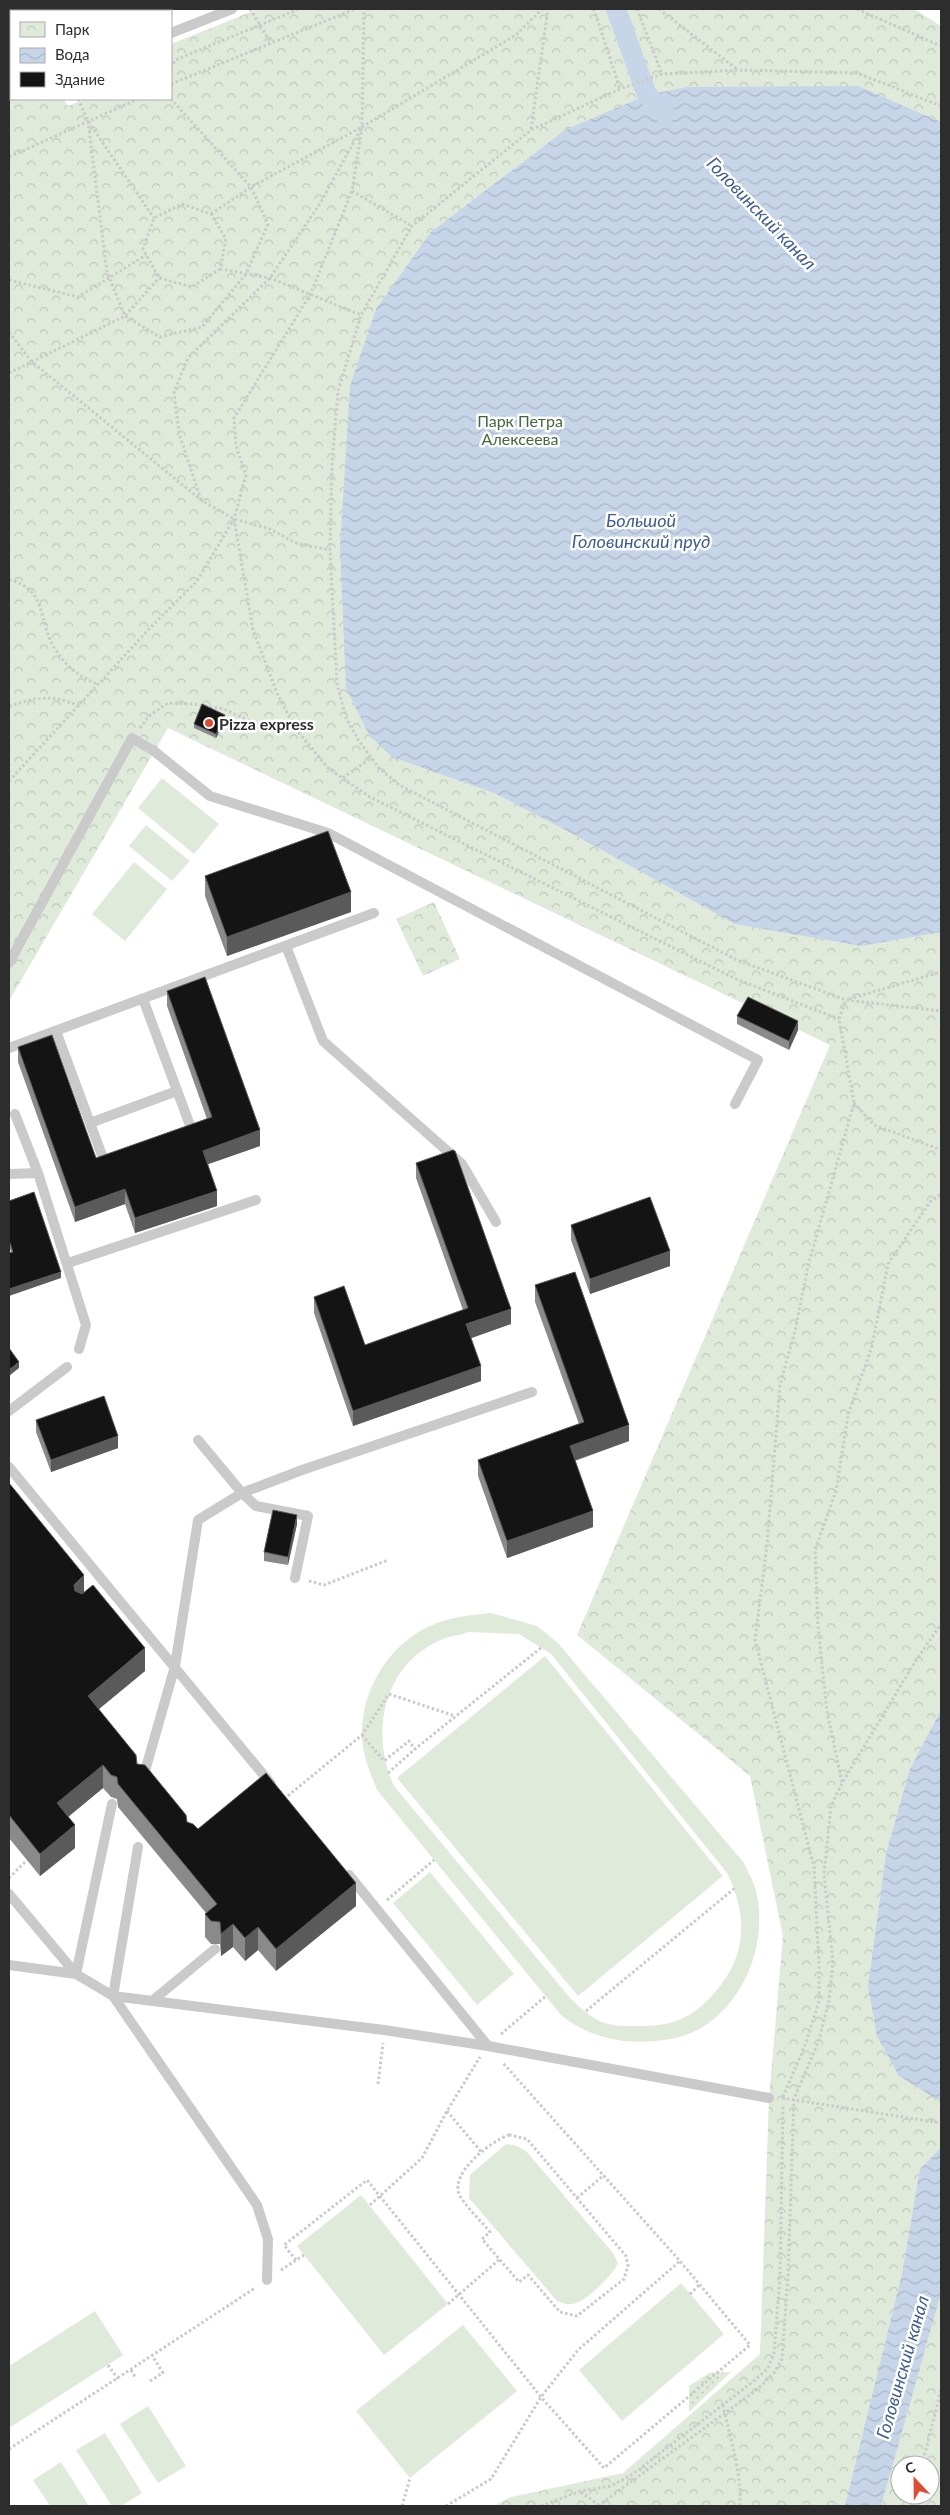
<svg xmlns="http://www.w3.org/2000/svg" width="950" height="2515" font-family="Lato,sans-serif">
<defs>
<pattern id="grass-dots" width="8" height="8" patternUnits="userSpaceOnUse" patternTransform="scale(1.25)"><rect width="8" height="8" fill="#e0eadb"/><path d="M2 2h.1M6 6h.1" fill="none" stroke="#c0c9bc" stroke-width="1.8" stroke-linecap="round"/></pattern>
<pattern id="park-crowns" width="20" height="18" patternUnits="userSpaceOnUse" patternTransform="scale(1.25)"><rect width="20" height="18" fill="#e0eadb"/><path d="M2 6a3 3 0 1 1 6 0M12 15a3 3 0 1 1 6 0" fill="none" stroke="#c0c9bc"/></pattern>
<pattern id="water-waves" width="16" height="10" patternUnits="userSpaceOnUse" patternTransform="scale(1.25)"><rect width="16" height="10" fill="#c7d5e9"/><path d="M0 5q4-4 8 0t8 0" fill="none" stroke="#abb7c8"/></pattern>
</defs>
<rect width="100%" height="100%" fill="#fff"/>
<path fill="url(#grass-dots)" d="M731,2372L689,2412V2386L709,2373Z"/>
<path fill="url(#park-crowns)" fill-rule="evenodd" d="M258,9H914L941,26V2506H494L511,2497L623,2473L760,2354L769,2098L783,1936L750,1776L577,1635L830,1045L168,728L9,1001V78H11V99H64L68,106L85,99H171V44ZM900,2465H930V2495H900Z
M434,902L460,959L423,976L396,919Z"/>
<path fill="#e0eadb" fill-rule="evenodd" d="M162,778L219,824L194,854L138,808Z
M146,825L190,861L172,881L129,846Z
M134,862L167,889L125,941L92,914Z
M491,1613L537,1626L558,1643L744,1863C748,1872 754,1882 756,1891C769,1944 743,2010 691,2033C672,2041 645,2043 624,2041C600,2038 579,2030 561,2015L377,1790C370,1773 362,1754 362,1735C361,1691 388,1646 428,1627C447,1617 470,1615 491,1613ZM469,1632L519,1634L551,1654L727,1873C748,1915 747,1955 716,1991C694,2016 678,2025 644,2026C630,2026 616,2027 602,2022C591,2018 580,2007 571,1999L394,1786C369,1732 384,1663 443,1639C451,1636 461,1635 469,1632Z
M545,1656L723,1876L578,1996L397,1778Z
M430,1872L514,1974L477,2005L393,1903Z
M506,2144L517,2146L526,2151L613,2253L618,2263C614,2274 587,2300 576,2303C569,2306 563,2303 557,2301L469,2198L470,2175Z
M361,2195L448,2304L384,2355L297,2246Z
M681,2283L724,2334L622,2421L579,2370Z
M95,2311L123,2355L9,2428V2366Z
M463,2325L517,2391L410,2478L356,2411Z
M148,2406L186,2466L158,2483L120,2424Z
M105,2433L142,2493L121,2506H112L76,2450Z
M61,2462L89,2506H50L33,2480Z"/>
<path fill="url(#water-waves)" d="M858,86L941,122V932L861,946L735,924L573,834L494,793L392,757L369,735L346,688L340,548L350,386L376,309L431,232L565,130L647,95L687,87Z
M941,1710V2102L899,2076L877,2036L868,1987L886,1854L910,1769Z
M941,2148V2293L881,2506H845L902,2274L920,2169Z"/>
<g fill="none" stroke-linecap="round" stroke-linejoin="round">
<path stroke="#c7d5e9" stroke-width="20" d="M616,9L647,95L665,114"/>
<path stroke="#cacaca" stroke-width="3" stroke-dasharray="2.5 2.5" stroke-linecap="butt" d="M250,9L271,43
M594,9L620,89
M637,9L662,74
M659,9L738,70
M857,9L941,46
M171,68L175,60L299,9
M171,84L355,9
M78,99L88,121L154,218
M941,106L857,73L739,70L662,74L620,89L531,130L412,226L361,315L338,391L332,465L330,550L337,684L346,718L359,741L379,768L399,785L737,960L846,1000L941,1011
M88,121L107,272L125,316L160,337L202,327L246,274L268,224L251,187L171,99
M531,129L548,9
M9,157L138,99
M352,191L412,226
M182,204L211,214L226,239L220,269L192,287L159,278L143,249L154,218Z
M211,214L251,187L360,128
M220,269L270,278L361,315
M9,280L78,297L146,255
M9,332L31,361L201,500L234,519L270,529L298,544L330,550
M9,373L125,316L159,278
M201,500L179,433L174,392L188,358L270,278L321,202L362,127L516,35L542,9
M234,519L253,630L277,693L295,728L329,769L370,797L736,979L839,1019
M9,580C48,588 38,623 55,649C68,669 78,675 99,685
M9,706C40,697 48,694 80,706
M140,728L149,716L168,703L194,704L224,709L266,729L295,728
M343,778L371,758
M9,781L150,628L197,581L234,519L246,475L236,446L234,418L310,295L352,191L362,127L364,9
M849,999L941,972
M854,1103L874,1125L941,1150
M309,1581L324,1585L388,1560
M362,1735L384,1761L409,1741L415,1749L542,1647
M388,1773L415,1749
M842,1782L827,1712L818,1626L815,1550L836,1491L848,1415L872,1346L888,1264L930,1202L941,1194
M284,1799L362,1735L389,1694L455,1716
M9,1878L27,1860
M387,1900L434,1860
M586,2011L735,1888
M501,2034L546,1996
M378,2084L383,2043
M783,2097L806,2043L819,2001V1965L814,1867L755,1640L767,1545L780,1385L795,1331L808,1266L854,1103L839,1019L846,1000
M782,2098L941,2123
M447,2111L482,2153
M509,2135L527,2139L626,2256L628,2266L624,2279L577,2316L560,2312L528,2275L519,2282L482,2239L490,2232C481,2221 468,2209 460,2196C448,2174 491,2141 509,2135Z
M577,2198L604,2175
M370,2205L422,2158L447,2111L480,2057
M296,2260L284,2245L367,2180L541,2397L604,2468L750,2345L680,2261L503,2063
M281,2270L304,2255
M690,2294L699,2285
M448,2304L500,2259
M108,2365L118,2379
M131,2370L135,2377
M150,2381L163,2373L153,2357
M723,2405C730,2438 742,2473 740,2506
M9,2449L255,2288
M922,2465L941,2390
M581,2492L600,2506
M402,2506L410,2478
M446,2506L491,2479L541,2397L578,2350L680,2261
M541,2506L581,2491L611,2486L633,2474L755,2380L768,2368L774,2353L780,2277L783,2104
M598,2506L759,2388L774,2373L782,2359L788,2276L794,2099L819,2040L829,2000L833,1962L824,1875L831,1806L842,1783L915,1662L941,1624
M911,2506L914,2495"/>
<path stroke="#cacaca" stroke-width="10" d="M171,33L232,9
M9,70L11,71
M286,946L323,1041L462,1164L496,1222
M9,963L132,738L154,751L210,796L328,833L758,1060L735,1104
M143,999L191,1128
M56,1031L103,1158
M9,1048L374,913
M15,1114L38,1173L86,1325L79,1349
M90,1123L177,1091
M9,1174L38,1173
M68,1263L256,1200
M9,1411L67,1367
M198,1440L242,1493L256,1506L308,1516L295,1578
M9,1467L271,1784
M143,1778L175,1666L198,1520L242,1493L302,1470L532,1392
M138,1847L113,1996L257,2205L268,2239L267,2280
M9,1894L76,1974L112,1804
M9,1965L76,1974L113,1996L384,2030L488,2046L349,1875
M152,2001L215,1949
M488,2046L769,2098"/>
</g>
<path fill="#8a8a8a" d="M40,9H151V11H41Z
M225,719L216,738L194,728V724Z
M205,876L351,912L227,956L205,896Z
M167,991L260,1146L207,1164L217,1206L135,1233L125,1204L75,1222L18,1062V1047L96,1158L207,1119L167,1006Z
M737,1016L798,1030L789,1050L737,1024Z
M416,1163L511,1324L471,1338L481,1381L353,1426L314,1313V1297L365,1345L463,1310L416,1178Z
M9,1201L61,1278L11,1252L9,1246Z
M571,1225L670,1266L590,1294L571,1240Z
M535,1285L629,1441L575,1461L593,1527L507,1558L478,1476V1460L579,1424L535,1302Z
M36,1420L118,1448L51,1472L36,1432Z
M9,1483L84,1592L145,1671L99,1709L137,1764L187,1822L198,1829L356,1906L276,1971L258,1950L245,1961L233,1947L221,1956L220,1944H211L205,1937V1914L206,1913L118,1807L117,1799L111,1797L103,1788L68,1817L75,1848L40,1876L9,1838Z
M297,1524L288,1565L264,1561V1552Z"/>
<path fill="#5a5a5a" d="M47,9H52V11H47Z
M70,9H151V11H64Z
M225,715V719L216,738V734Z
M351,892V912L227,956V937Z
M798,1021V1030L789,1050V1041Z
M260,1130V1146L203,1166V1151Z
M125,1189V1204L75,1222V1207Z
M217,1191V1206L135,1233V1218Z
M670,1251V1266L590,1294V1279Z
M61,1272V1278L9,1296V1289Z
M511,1309V1324L466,1340V1324Z
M19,1362V1368L9,1376V1370Z
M481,1366V1381L353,1426V1411Z
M629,1425V1441L570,1462V1446Z
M118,1436V1448L51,1472V1460Z
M593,1511V1527L507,1558V1541Z
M297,1515V1524L288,1565V1557Z
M84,1575V1597L74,1607V1585Z
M145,1648V1671L88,1718V1696Z
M103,1765V1788L57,1826V1803Z
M75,1825V1848L40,1876V1854Z
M356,1883V1906L276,1971V1949Z
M233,1924V1947L221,1956V1934Z
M258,1927V1950L245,1961V1938Z"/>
<path fill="#141414" stroke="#5a5a5a" d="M62,9H70L64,11H63Z
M202,704L225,715L216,734L194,724Z
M328,831L351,892L227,937L205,876Z
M205,977L260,1130L203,1151L217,1191L135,1218L125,1189L75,1207L18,1047L52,1035L96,1158L212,1117L167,991Z
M748,997L798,1021L789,1041L737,1016Z
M453,1150L455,1151L511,1309L466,1324L481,1366L353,1411L314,1297L344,1286L365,1345L468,1308L416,1163Z
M34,1192L61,1272L9,1289V1253L13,1252L9,1240V1201Z
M650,1197L670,1251L590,1279L571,1225Z
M575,1272L629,1425L570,1446L593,1511L507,1541L478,1460L584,1422L535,1285Z
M9,1348L19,1362L9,1370Z
M104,1396L118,1436L51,1460L36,1420Z
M9,1483L84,1575L74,1585L75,1591L82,1594L93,1585L145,1648L88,1696L136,1755L137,1764L145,1765L186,1815L187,1822L193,1824L198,1829L266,1773L356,1883L276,1949L258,1927L245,1938L233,1924L221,1934L220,1922L211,1921L205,1914L217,1904L118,1784L117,1777L111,1775L103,1765L57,1803L75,1825L40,1854L9,1815Z
M273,1510L297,1515L288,1557L264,1552Z"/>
<circle fill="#dd4c35" stroke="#fff" stroke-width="2" cx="209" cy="723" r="5"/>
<g text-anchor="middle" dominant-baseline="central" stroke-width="5" stroke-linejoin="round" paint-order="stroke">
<g font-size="16" fill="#47663c" stroke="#fff">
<text x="520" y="420">Парк Петра<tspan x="520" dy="18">Алексеева</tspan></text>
</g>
<g font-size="16" font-weight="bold" fill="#2d2d2d" stroke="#fff" text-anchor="start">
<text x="219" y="723">Pizza express</text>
</g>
<g font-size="18" font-style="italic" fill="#3f5d8b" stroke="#fff">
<text transform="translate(762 213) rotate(46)">Головинский канал</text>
<text x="641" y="520">Большой<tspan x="641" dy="21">Головинский пруд</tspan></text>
<text transform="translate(902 2367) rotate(-74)">Головинский канал</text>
</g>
</g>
<rect width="950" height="2515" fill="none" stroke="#2d2d2d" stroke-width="20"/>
<rect x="10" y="10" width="162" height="90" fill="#ffffff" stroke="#ababab"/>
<rect x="20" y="22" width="25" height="15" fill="url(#park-crowns)" stroke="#ababab"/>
<text x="55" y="35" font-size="15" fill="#2d2d2d">Парк</text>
<rect x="20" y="48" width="25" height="15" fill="url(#water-waves)" stroke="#ababab"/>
<text x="55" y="60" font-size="15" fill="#2d2d2d">Вода</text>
<rect x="20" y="72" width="25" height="15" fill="#141414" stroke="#ababab"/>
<text x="55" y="85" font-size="15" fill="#2d2d2d">Здание</text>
<g transform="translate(915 2480) rotate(338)"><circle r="24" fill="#ffffff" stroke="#ababab"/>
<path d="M0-4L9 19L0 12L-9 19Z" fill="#dd4c35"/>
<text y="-8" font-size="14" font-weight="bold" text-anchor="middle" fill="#2d2d2d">С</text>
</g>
</svg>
